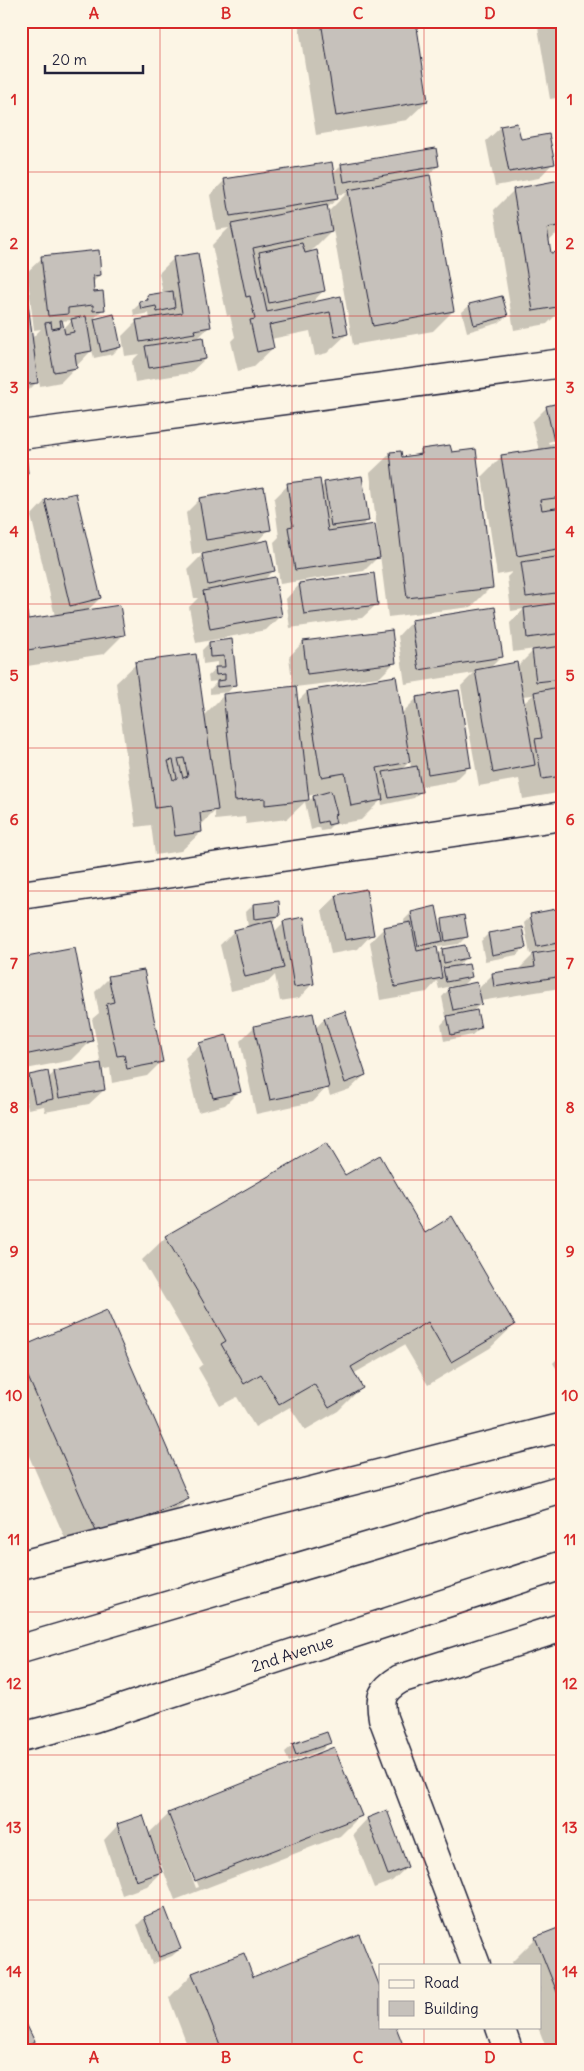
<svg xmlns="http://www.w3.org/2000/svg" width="584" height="2071" font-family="Delius,sans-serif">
<rect width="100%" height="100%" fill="#fcf5e5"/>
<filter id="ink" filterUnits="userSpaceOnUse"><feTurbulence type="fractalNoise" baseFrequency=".02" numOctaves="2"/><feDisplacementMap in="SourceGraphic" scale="10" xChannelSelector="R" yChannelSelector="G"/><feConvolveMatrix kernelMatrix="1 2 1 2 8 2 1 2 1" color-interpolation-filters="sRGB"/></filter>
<g filter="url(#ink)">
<path fill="#0003" fill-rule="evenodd" d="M298,21H414L427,101L407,120L316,135Z
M537,21H563V97L550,99Z
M501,127L520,140L553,163L539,178L495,186L486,141Z
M435,149L438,166L426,177L453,311L433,331L353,345L333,229L309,253L324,290L311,304L340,297L347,334L327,353L315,356L310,331L271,339L273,348L253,367L238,371L231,341L235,337L230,315L227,316L212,245L229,228L216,230L210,195L225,180L333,174L341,166ZM347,193L329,211L331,219H328L326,209L337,199L336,195Z
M514,190L563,202V228L548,242L550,255L563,253V308L547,324L514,330L494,210Z
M21,258L31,339L41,329L34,330L27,272L42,258L100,275L92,283L93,293L103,309L93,320L113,315L120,347L113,354L94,358L92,350L61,382L40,386L37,371H35L36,383L21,398ZM72,320L63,329L61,321Z
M173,259L209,327L197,339L205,359L190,373L135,382L132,361L139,354L125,356L122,336L136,322L150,319L149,313L134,316L133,310L148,296L163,294L159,273Z
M470,305L506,316L499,323L467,332L462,312Z
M547,407L563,438L548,442L549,444L563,441V792L523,799L519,779L479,786L461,686L474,673L405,684L398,636L412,621L501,657L489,669L517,667L535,649L513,652L510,623L524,609L511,611L507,577L512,572L497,575L482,476L502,456L539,450L532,422ZM533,695L523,704L522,696Z
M421,450L491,587L471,607L388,617L380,555L364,571L280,584L274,542L279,537L274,499L288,485L320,488L325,483L368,520L360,528L378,553H380L370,473L390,454L400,453L401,458L415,456Z
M75,494L100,598L86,612L123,635L104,654L21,667V582L27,621L55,616L31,516L45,501Z
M200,499L269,529L255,544L273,571L263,581L281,615L266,630L196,643L189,607L198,598H194L188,569L205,552L192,554L186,513Z
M300,584L377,604L362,618L290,628L286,599Z
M231,641L235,684L228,692L210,694V689L218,681L209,682L208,676L217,668V662L203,664L202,650L209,643Z
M303,642L395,662L380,677L295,687L296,703L307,692L401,714L417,698L469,767L455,781L420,787L421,791L414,798L382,805L381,800L361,820L332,825L327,830L321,831L320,827L311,830L305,802L287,819L246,824L245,817L215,820V811L200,826L201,832L181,851L155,855L151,825L136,827L116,683L136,664L203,716L224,695L293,688L289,657ZM410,761L411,768L401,770ZM316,794L308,802L307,796Z
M337,896L372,934L358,949L331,954L322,910Z
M253,905L279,915L272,923L274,932L284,922L313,983L299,998L280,1001L275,975L268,982L231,991L220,945L234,931L248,927L246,912Z
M560,909L563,923V944L559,948L540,952V954L563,950V986L560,988L480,1001V1004L472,1012L480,1028L472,1035L444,1041L441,1025L449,1016L446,1017L442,997L452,986L439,989L437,981L427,992L380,1000L370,942L384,928L405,924L404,920L411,913L438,925L442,921L463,917L467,936L459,944L438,947V944L433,949L437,956L442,950L466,957L457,967L471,977L461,987L477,990L492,975L519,969L536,952L530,954L524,923L531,916ZM446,967L440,973L439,969Z
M488,934L524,947L517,955L485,961L481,941Z
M21,960L92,1040L72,1060L21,1070Z
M109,978L161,1062L147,1076L112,1083L110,1068L100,1070L104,1090L89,1104L45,1112L44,1106L28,1109L22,1083L30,1076L48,1079L54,1072L101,1064L92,1019L99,1013L95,992Z
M344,1013L365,1075L350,1089L330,1096L327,1087L313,1102L256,1114L240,1041L254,1027L315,1029L324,1019Z
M200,1044L239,1091L225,1105L198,1112L185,1058Z
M344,1177L424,1234L514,1325L490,1348L428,1385L404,1345L353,1374L361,1388L338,1411L305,1430L290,1407L255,1427L237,1397L220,1406L198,1368L203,1364L142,1260L166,1237Z
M21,1349L188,1499L164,1522L75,1561L21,1438Z
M563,1353V1379L553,1363Z
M329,1742L322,1750L289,1762L285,1752L293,1745Z
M386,1812L407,1867L392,1881L374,1888L353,1834L367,1819Z
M169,1814L360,1816L340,1836L175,1900L158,1857H156L161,1872L147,1886L122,1895L104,1840L118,1825L148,1834ZM171,1822H173L199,1887L196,1888Z
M165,1910L180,1949L172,1956L152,1964L137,1925L144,1918Z
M563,1927V2050H547L538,2027H540V1965H513L512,1962L536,1938Z
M359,1936L380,1990V2027L404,2050H189L169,1998L192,1974L243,1954L252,1978Z
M21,2016L34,2042L26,2050H21Z"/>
<path fill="#c6c1bb" stroke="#22223b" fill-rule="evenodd" d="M321,21H416L428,101L336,116Z
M559,21H563V42Z
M517,123L521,139L549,134L555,164L509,172L500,126Z
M436,148L439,166L344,182L341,164Z
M332,162L338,199L230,216L224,179Z
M430,175L454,311L373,326L348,190Z
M560,180L563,194V225L547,228L551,253L563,251V306L533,311L513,189Z
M327,205L332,231L253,248L267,312L341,296L348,334L335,337L330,312L269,325L274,348L257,352L250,320L255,319L250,296L246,297L231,224Z
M302,243L305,253L317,250L325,291L269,303L259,252Z
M21,247L38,383L21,385Z
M99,250L101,275L93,276L94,292L103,291L105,310L93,311V305L68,308V314L48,316L41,256Z
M198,253L211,327L194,330L195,333L140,342L136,320L182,313L173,257Z
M173,291L175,308L157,312L156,306L141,309L139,301L148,300L147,295Z
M502,296L508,316L474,325L469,304Z
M114,314L121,347L101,352L94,319Z
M86,316L92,351L75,354L77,368L54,372L45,323L51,322L52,329L61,327L60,320H62L65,334L74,332L71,319Z
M203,337L206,359L149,368L145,346Z
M563,402V439L554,441L546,406Z
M450,445L452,452L476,449L493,588L407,598L390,452L401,451L402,457L422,454L421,449Z
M563,446V497L540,500L542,510L563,507V548L517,556L501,455Z
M26,455L28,473L21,474V456Z
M362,476L369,521L331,526L324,482Z
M320,479L328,531L375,524L380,558L295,570L288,527L293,526L287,483Z
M264,487L271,530L206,540L199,498Z
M76,493L101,598L70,606L45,500Z
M268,540L275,571L208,585L202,554Z
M563,556V592L526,597L521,562Z
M21,573L28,619L120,605L125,635L21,651Z
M374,573L378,605L304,614L299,583Z
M275,577L282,616L210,629L203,591Z
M563,602V633L527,638L524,608Z
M495,607L503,657L419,670L411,620Z
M392,630L396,663L307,674L303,641Z
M232,639L237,685L217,687V681L225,680V674L216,675L215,667H225L224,656L210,657L209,642Z
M563,646V679L536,682L532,650Z
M196,654L218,810L200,813L202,832L175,836L171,806L155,808L135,662ZM184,758L188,776L183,778L178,759ZM173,760L177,778L173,780L168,761Z
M517,662L535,765L493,773L475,670Z
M396,676L410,762L377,768L383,800L351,806L345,773L321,777L307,691Z
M296,686L309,800L265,805V798L235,801L223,694Z
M563,686V776L542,779L535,739L542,738L534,692Z
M459,690L471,767L428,774L416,697Z
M417,766L422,792L389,798L383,772Z
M331,791L337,814L334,815L336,823L328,825L327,821L318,823L313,796Z
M366,889L374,935L345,940L336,895Z
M279,901L280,916L254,919L253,904Z
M436,906L443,941L418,946L411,912Z
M561,908L563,942L537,947L530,914Z
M464,915L468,937L445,941L442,919Z
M304,917L314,984L294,987L283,921Z
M272,920L284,968L245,977L234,930Z
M411,922L417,951L437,947L442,978L395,987L383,927Z
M522,927L526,948L492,955L488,933Z
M465,945L468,958L444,963L442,949Z
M75,948L93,1041L24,1055L21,1043V958Z
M563,949V976L494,987L492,973L535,967L533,954Z
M469,964L472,977L446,982L443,968Z
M144,970L163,1062L127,1069L124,1055L117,1056L106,1004L114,1002L108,976Z
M477,982L482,1004L453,1010L448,988Z
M477,1010L481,1028L451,1035L447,1016Z
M345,1011L366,1075L345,1083L324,1018Z
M313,1013L329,1088L270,1100L254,1026Z
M227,1035L241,1092L213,1098L199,1043Z
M101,1063L105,1090L59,1098L54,1071Z
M48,1071L53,1099L35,1103L29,1075Z
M326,1143L345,1175L380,1155L425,1233L452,1216L515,1325L451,1362L428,1322L351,1367L363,1388L329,1408L314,1384L279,1404L261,1374L244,1384L221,1344L226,1341L165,1236Z
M107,1310L189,1499L99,1538L21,1361V1347Z
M327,1732L331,1743L296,1755L292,1744Z
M334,1747L362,1816L195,1881L168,1813Z
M387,1810L408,1867L388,1875L367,1818Z
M143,1815L162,1872L136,1881L117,1824Z
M165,1908L181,1949L159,1957L144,1917Z
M563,1926V2007L535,1937Z
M359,1934L380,1987V2027H396L405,2050H222L192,1973L244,1953L253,1977Z
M21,2013L35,2042L21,2049Z"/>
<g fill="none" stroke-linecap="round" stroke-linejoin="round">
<g stroke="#22223b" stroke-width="31">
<g id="minor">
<path d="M21,435L563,363"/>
<path d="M21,895L563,816"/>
<path d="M21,1565L563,1427"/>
<path d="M21,1649L563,1489"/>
<path id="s1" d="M21,1737L94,1718L563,1565"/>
<path d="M476,1965L383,1718C379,1697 382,1690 400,1679L563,1627"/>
<path d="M500,2027L508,2050"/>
</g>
</g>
<use href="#minor" stroke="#fcf5e5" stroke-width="28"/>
</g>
</g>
<path fill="none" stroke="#d62828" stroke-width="1" stroke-opacity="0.55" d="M160,21V2050M292,21V2050M424,21V1965M21,172H563M21,316H563M21,459H563M21,604H563M21,748H563M21,891H563M21,1036H563M21,1180H563M21,1324H563M21,1468H563M21,1612H563M21,1755H563M21,1900H563M424,2027V2050"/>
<g text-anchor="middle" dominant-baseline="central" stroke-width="5" stroke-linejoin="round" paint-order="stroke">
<g font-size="16" fill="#22223b" stroke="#fcf5e5">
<text stroke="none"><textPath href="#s1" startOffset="284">2nd Avenue</textPath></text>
</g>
</g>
<rect width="584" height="2071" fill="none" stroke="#fcf5e5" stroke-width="55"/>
<rect x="379" y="1964" width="162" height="65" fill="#fcf5e5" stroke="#a5a1a1"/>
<rect x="389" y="1980" width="25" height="8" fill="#fcf5e5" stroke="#a5a1a1"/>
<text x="424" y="1988" font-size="15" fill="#22223b">Road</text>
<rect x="389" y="2001" width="25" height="15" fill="#c6c1bb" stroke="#a5a1a1"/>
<text x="424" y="2014" font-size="15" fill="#22223b">Building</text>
<path d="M45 65v8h98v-8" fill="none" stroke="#22223b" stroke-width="2.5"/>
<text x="52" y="65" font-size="15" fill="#22223b" stroke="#fcf5e5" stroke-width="4" paint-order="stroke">20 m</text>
<rect x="28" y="28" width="528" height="2016" fill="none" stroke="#d62828" stroke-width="2"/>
<g font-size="16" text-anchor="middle" font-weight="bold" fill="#d62828">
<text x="94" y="19">A</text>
<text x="226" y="19">B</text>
<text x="358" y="19">C</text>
<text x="490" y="19">D</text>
<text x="14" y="105">1</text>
<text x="570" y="105">1</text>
<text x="14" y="249">2</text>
<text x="570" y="249">2</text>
<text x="14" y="393">3</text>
<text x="570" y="393">3</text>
<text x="14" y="537">4</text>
<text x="570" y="537">4</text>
<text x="14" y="681">5</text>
<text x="570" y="681">5</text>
<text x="14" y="825">6</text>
<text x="570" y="825">6</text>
<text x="14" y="969">7</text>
<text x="570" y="969">7</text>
<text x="14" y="1113">8</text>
<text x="570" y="1113">8</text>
<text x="14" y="1257">9</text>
<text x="570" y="1257">9</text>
<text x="14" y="1401">10</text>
<text x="570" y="1401">10</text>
<text x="14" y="1545">11</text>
<text x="570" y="1545">11</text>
<text x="14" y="1689">12</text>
<text x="570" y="1689">12</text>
<text x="14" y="1833">13</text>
<text x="570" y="1833">13</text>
<text x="14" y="1977">14</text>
<text x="570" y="1977">14</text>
<text x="94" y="2063">A</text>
<text x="226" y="2063">B</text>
<text x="358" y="2063">C</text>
<text x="490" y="2063">D</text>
</g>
</svg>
